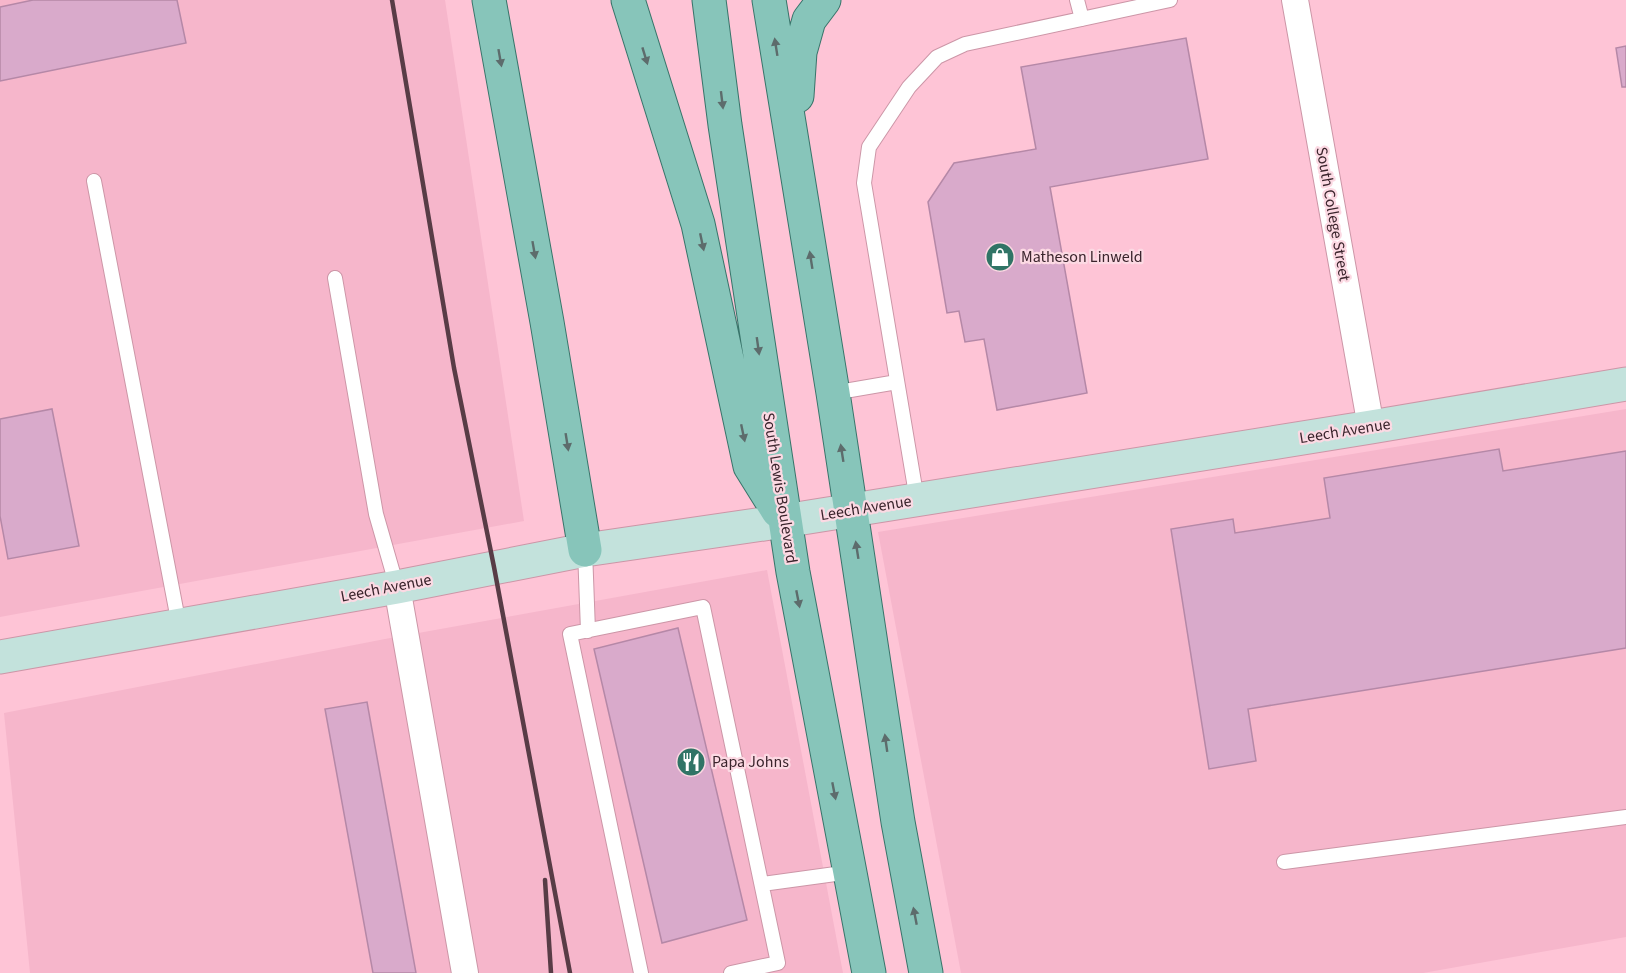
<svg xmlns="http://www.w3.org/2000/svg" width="1626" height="973" font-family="'Source Sans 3',sans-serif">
<rect width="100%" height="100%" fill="#fec4d6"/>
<path fill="#f6b6cb" d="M0,0H445L524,521L0,617Z
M1626,409V937L1423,973H961L878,532Z
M767,570L843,973H30L4,713L385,639Z"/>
<path fill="#d9aacb" stroke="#b588a7" stroke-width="1.5" d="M33,0H177L186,43L0,81V7Z
M1186,38L1208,159L1050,187L1087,393L997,410L984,339L965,342L959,311L947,313L928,202L954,163L1036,149L1021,67Z
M1626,46V87H1622L1616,48Z
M52,409L79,546L8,559L0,516V419Z
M1499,449L1503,471L1626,451V648L1248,709L1256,761L1209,769L1171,529L1233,519L1235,533L1330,518L1324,478Z
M678,628L747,920L662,943L594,649Z
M367,702L416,973H373L325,709Z"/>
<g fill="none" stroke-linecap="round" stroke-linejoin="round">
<g stroke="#cc96a7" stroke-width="16">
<path id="lane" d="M1077,0L1082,19
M94,181L179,625
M335,278L376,514L397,587
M833,393L897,382
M917,500L864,183L869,147L909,87L937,57L965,44L1170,0
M585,550L588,631
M1284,862L1626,817
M762,884L850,872
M641,973L570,634L703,607L778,963L731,973"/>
</g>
<g stroke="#cc96a7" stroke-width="28">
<path id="street" d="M1295,0L1371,427
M397,587L465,973"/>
</g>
<g stroke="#cc96a7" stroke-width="35">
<path id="secondary" d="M0,657L397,587L585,550L784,521L1371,427L1626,384"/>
</g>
<g stroke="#38746a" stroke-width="35">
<path id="primary" d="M489,0L547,322L585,550
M628,0L698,224L750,466L778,511
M709,0L725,125L793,572L869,973
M769,0L833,393L898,822L926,973
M797,96L800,52L809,20L824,0"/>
</g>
<use href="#lane" stroke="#fff" stroke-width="14"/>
<use href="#street" stroke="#fff" stroke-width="26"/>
<use href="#secondary" stroke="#c3e2dc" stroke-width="33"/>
<use href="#primary" stroke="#87c5ba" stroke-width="33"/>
<path stroke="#583c46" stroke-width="4.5" d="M392,0L454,368L494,567L570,973
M545,880L551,973"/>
</g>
<defs><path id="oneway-solid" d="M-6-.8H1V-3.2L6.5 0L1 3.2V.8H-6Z" transform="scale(1.5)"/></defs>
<g fill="#5d6c6c">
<use href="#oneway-solid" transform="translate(776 47) rotate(-99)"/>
<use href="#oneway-solid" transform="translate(645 56) rotate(73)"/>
<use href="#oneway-solid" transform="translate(500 58) rotate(80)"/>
<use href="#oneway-solid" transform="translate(722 100) rotate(83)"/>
<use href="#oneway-solid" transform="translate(702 242) rotate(78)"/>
<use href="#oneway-solid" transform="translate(534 250) rotate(80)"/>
<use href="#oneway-solid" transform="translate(811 260) rotate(-99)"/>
<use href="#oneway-solid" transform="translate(758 346) rotate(82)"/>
<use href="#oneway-solid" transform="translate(743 433) rotate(78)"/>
<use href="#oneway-solid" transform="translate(567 442) rotate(81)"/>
<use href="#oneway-solid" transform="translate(842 453) rotate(-99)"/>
<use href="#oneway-solid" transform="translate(857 550) rotate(-99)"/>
<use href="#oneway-solid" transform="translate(798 599) rotate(79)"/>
<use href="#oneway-solid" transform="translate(886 743) rotate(-98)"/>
<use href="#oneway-solid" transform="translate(834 791) rotate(79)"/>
<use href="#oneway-solid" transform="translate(915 916) rotate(-101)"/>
</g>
<defs>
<g id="shop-disc" transform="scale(1.5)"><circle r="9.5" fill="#307466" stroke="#fcd9e3"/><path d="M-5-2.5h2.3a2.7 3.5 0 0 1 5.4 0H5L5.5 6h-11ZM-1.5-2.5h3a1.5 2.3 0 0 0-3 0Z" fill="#fff"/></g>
<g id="restaurant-disc" transform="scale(1.5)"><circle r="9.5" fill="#307466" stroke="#fcd9e3"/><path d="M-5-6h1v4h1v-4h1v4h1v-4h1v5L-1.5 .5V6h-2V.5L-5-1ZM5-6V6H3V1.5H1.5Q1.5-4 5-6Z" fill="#fff"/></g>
</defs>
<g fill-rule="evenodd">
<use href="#shop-disc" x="1000" y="257"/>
<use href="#restaurant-disc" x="691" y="762"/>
</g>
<g text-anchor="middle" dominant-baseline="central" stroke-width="4.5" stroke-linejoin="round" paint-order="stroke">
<g font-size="16" fill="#3a242c" stroke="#fcd9e3">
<text transform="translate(1333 214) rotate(80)">South College Street</text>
<text transform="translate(1345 431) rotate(-9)">Leech Avenue</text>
<text transform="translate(780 488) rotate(81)">South Lewis Boulevard</text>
<text transform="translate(866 508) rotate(-9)">Leech Avenue</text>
<text transform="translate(386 588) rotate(-11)">Leech Avenue</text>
</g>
<g font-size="16" fill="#3a242c" stroke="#fcd9e3" text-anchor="start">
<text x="1021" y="257">Matheson Linweld</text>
<text x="712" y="762">Papa Johns</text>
</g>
</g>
</svg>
